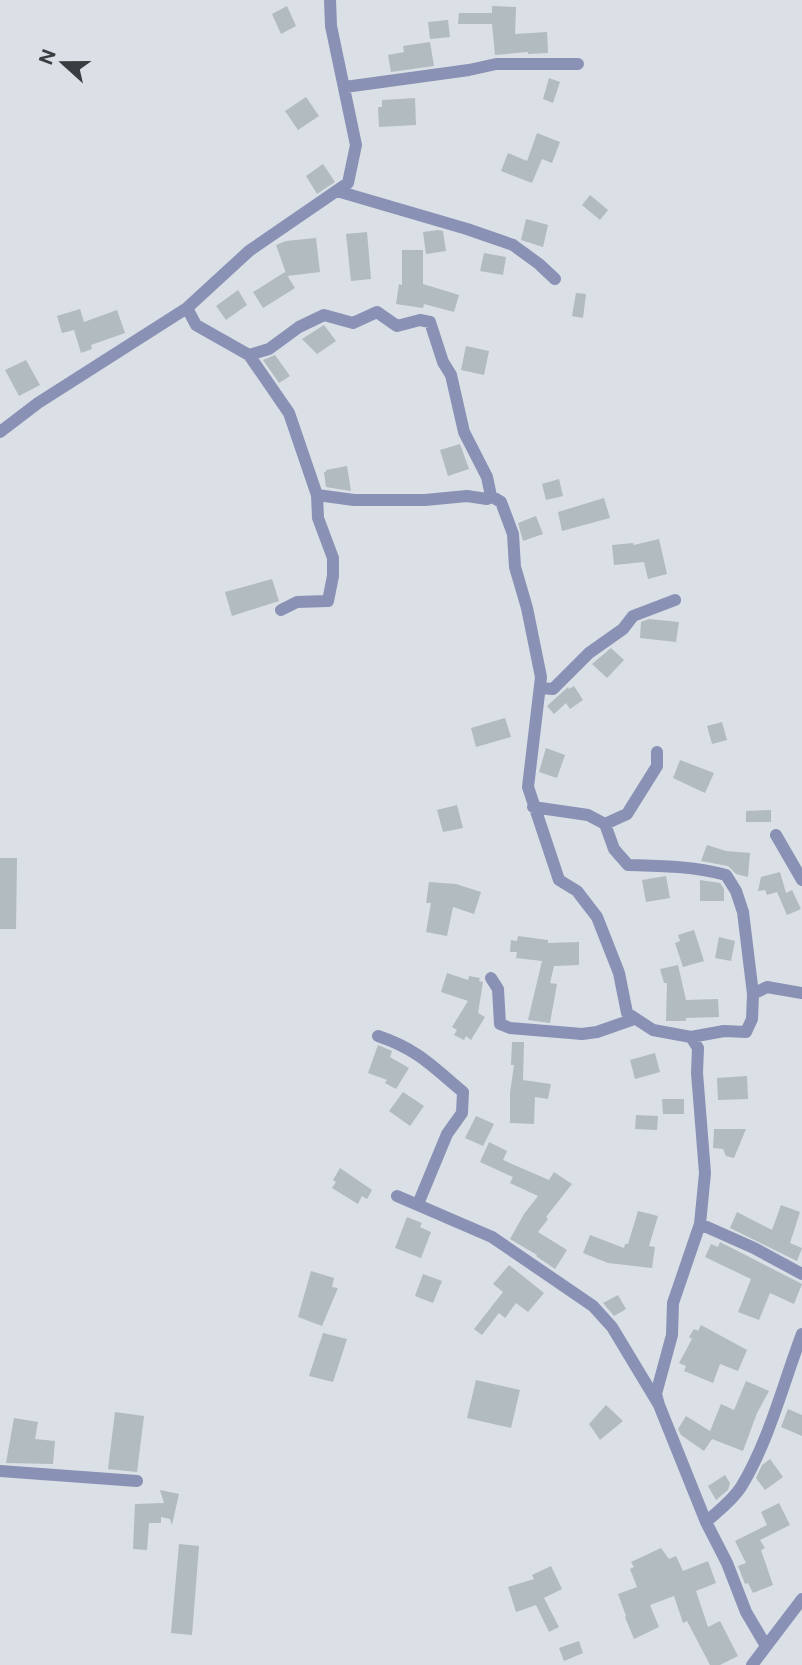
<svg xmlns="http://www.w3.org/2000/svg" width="802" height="1665" font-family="'Public Sans',sans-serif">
<rect width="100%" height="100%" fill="#dae0e6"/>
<path fill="#b2bbbf" d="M287,6L296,26L281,34L272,14Z
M492,6L516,7L515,34L547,32L548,53L528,54V52L495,55L492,24H458L459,13H492Z
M448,20L450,37L430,39L428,22Z
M430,42L434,66L391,72L388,55L404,52L403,46Z
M549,78L560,82L553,103L543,99Z
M306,97L319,116L298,130L285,111Z
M415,98L416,125L379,127L378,107H382V100Z
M537,133L560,142L552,163L542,159L532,183L501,171L508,153L527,161Z
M323,164L335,182L317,194L306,176Z
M590,195L608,210L600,220L582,205Z
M526,219L548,225L543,247L521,240Z
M438,230L443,231L446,251L426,254L423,232Z
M367,232L371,279L351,281L346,234Z
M316,238L320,272L287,276L276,245L286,241Z
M402,250H423V284L459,295L454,312L424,304L423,308L396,304L399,284L402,285Z
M484,253L506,257L503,275L480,271Z
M285,272L295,288L263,308L253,292Z
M238,290L247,305L226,320L216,306Z
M576,293L586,294L583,318L572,316Z
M80,309L84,322L117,310L125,333L91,345L92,349L81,353L74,330L62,333L57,316Z
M324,325L336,341L317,354L302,339Z
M466,346L489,351L484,375L461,370Z
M275,355L290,376L279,383L263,360Z
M26,360L40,385L19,396L5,370Z
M460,444L469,469L448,476L440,450Z
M347,466L351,491L326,487L324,472H326V470Z
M559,479L563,496L546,500L542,484Z
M604,498L610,518L562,531L558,512Z
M536,516L543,534L523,541L518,523Z
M659,539L667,574L648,579L644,562L614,565L612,545L633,543L634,545Z
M272,579L279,601L232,616L225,592Z
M649,619L679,622L676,642L640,638L641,622Z
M611,648L624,660L607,678L592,664Z
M574,686L583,700L570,709L566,703L554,714L547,706L568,687L569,689Z
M505,718L511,737L476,747L471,728Z
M722,722L727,740L712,744L707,726Z
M546,748L565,755L557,778L539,772Z
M680,760L714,773L705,793L673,778Z
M457,805L463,828L443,832L437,810Z
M771,810V822H746V811Z
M707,845L726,851L750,853L748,877L736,874L728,866L701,861Z
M0,858H17L16,929H0Z
M780,872L786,893L792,890L801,909L787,915L777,892L767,895L765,890L758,891L761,877Z
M666,876L670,898L646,902L642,880Z
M700,880L720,883L724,889V901H700Z
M429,882L456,884L481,892L474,914L453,907L447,936L426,932L431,903H426Z
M694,930L704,961L683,967L675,943L680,941L678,935Z
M518,936L548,940V943L579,942V965L554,966L550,983L557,984L550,1023L528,1020L542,961L516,958L517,952H510L511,940L517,941Z
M719,937L735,941L731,961L715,958Z
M678,965L686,1000L718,999L719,1017L686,1018V1021H666L667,983H664L660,969Z
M447,973L468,980L469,976L480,978L479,981L483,982L478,1013L485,1017L471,1040L466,1036L464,1040L454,1035L457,1030L452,1027L468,1001L441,992Z
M512,1042H524L523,1080L551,1084L548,1099L535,1097L534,1124L510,1123V1093L514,1065H511Z
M378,1045L392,1051L390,1057L409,1068L396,1089L385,1083L387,1080L368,1073Z
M655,1053L660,1072L635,1079L630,1060Z
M747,1076L748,1099L718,1100L717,1078Z
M403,1092L424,1106L410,1126L389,1111Z
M662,1099H684V1114H663Z
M636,1115L658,1116L657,1130L635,1129Z
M476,1116L494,1124L483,1146L465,1138Z
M714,1129H746L734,1158L726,1156L723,1149L713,1148Z
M489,1142L507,1151L503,1160L549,1180L554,1172L572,1184L546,1217L548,1219L538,1232L567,1250L555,1269L536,1256L537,1255L510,1239L524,1214L538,1196L510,1183L513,1177L480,1162Z
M340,1168L372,1190L367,1199L362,1196L358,1204L332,1188L336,1182L333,1180Z
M781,1205L800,1212L790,1243L802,1248L797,1261L730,1228L737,1212L772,1230Z
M638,1211L658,1216L649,1246L655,1247L652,1268L608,1263L583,1253L590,1235L624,1248L625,1244H628Z
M407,1217L422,1223L420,1227L431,1232L421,1258L395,1248Z
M720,1242L802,1284L794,1304L770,1293L759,1320L738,1312L751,1279L705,1257L711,1244L718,1247Z
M509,1265L544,1293L528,1312L516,1303L505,1318L499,1313L482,1335L474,1329L503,1292L493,1284Z
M311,1271L334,1278L332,1287L338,1288L322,1326L298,1317Z
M423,1274L442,1281L433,1303L415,1296Z
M618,1295L626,1309L614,1316L603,1303Z
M701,1325L747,1350L738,1371L720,1364L713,1383L684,1371L686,1366L679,1363L692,1339L689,1337L694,1329L698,1331Z
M323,1333L347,1339L333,1382L309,1376Z
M476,1380L520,1390L511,1428L467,1418Z
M746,1381L769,1391L757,1413L743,1451L712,1439L704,1451L681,1435L678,1429L686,1416L710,1431L721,1404L734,1410Z
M606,1405L623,1421L600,1440L589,1424Z
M788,1409L802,1415V1436L781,1427Z
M115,1412L144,1416L137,1472L108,1469Z
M14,1418L38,1422L35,1439L55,1441L53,1464L6,1463Z
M770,1459L783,1477L765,1490L756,1478L762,1465Z
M725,1475L730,1483L728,1490L716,1500L708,1486Z
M160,1490L179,1494L172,1525L170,1519L161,1517V1523H149L147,1550L133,1549L135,1504L164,1503Z
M779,1503L790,1525L760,1540L765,1548L761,1550L773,1585L753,1593L748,1583L745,1584L738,1566L746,1563L735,1541L767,1525L761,1512Z
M179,1544L199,1546L192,1635L171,1633Z
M661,1548L669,1559L676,1556L683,1571L708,1561L716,1583L696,1591L708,1627L720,1621L738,1656L720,1665H710L687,1621L683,1623L674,1596L650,1605L659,1627L634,1639L625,1617L626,1616L618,1594L637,1587L630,1569L634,1567L631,1562Z
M551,1566L562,1589L544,1598L559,1627L549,1632L536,1605L516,1612L508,1587L534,1579L532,1575Z
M579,1641L583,1653L564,1661L559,1648Z"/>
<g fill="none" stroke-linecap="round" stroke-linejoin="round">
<path stroke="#8991b5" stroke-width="12" d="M345,87L469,70L496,64H578
M337,191L467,229L513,245L539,264L555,279
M187,308L196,325L249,355L269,349L299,327L324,315L353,323L377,312L397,326L420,320L430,322L443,362L451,375L464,432L487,477L491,496L487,499L467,496L425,500H354L317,495L318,518L333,558V576L328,601L297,602L281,610
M249,355L289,413L317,495
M0,432L38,403L187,308L249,251L348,183L356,145L331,26L330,0
M491,496L501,502L513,534L515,567L527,608L541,677L528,787L559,880L577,891L597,917L619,973L627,1013L653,1030L691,1037L698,1048L697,1073L705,1173L700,1224L673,1303L672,1335L656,1394L659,1405
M541,688L553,689L589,653L623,629L633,616L675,600
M533,807L588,815L605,824L614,849L628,865C662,866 693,866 726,875L736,891L743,912L753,994L752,1019L746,1032L724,1031L691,1037
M605,824L627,814L657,766V752
M776,835L802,880
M491,978L498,989L500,1024L510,1028L582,1034L597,1032L634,1019
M753,994L767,987L802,993
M378,1036C417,1049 432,1066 463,1092L462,1113L447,1134L418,1204
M397,1196L492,1237L593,1306L612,1327L659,1405L706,1522L727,1563L746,1612L766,1646
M700,1224L754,1248L802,1274
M0,1471L137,1481
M706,1522C718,1511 732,1501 741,1487C769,1441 783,1384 802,1334
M752,1665L802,1599"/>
</g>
<g transform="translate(63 63) rotate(291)" stroke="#dae0e6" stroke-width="5" paint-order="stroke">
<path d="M0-5L12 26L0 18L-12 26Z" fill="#3a3d3f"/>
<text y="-10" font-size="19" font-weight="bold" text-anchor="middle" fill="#3a3d3f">N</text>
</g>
</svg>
